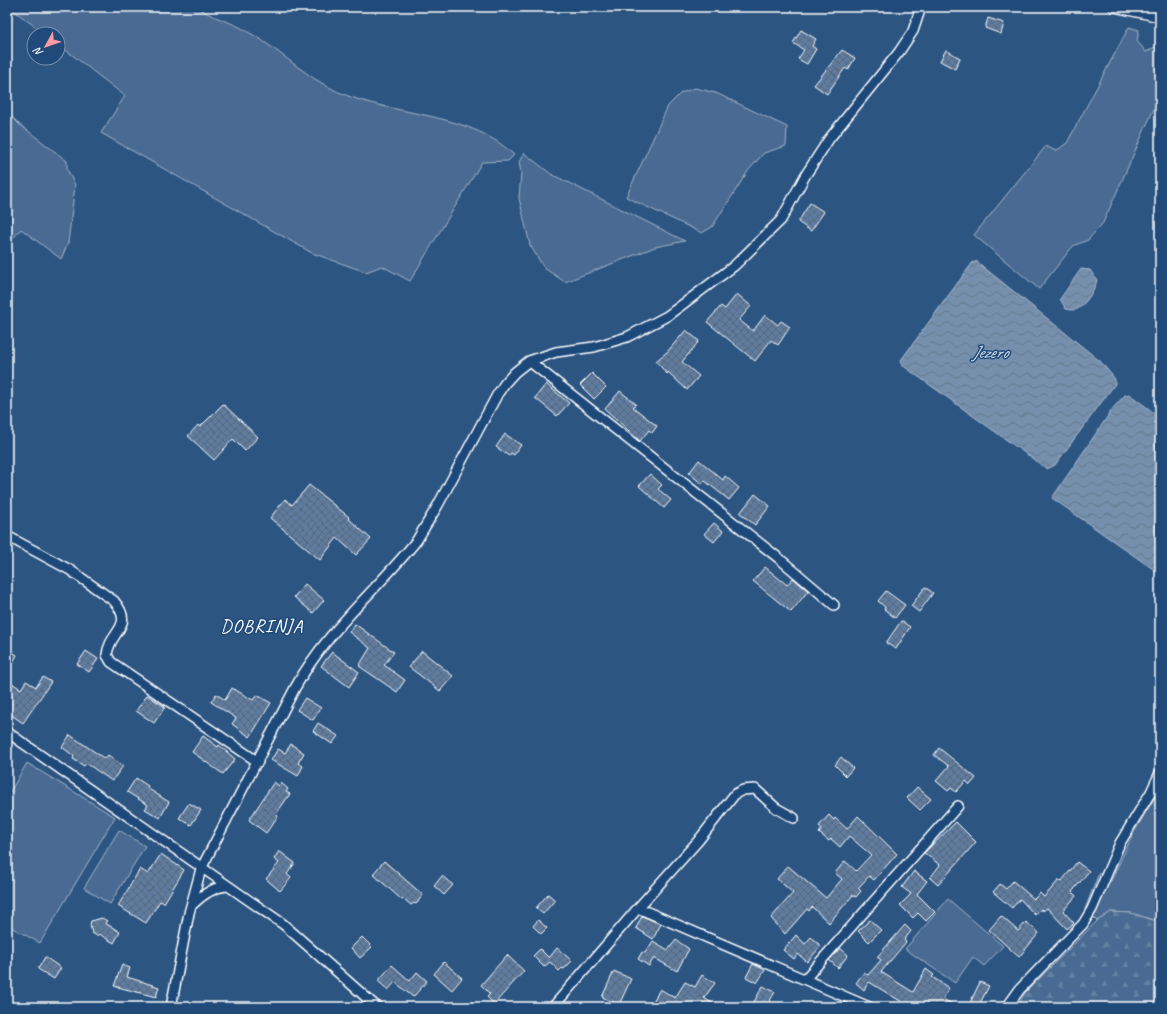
<svg xmlns="http://www.w3.org/2000/svg" width="1167" height="1014" font-family="Caveat,sans-serif">
<defs>
<pattern id="forest-firs" width="22" height="20" patternUnits="userSpaceOnUse"><rect width="22" height="20" fill="#486b92"/><path d="M5 1l3.5 6h-7zM16 11l3.5 6h-7z" fill="#6381a2"/></pattern>
<pattern id="water-waves" width="16" height="10" patternUnits="userSpaceOnUse"><rect width="16" height="10" fill="#748fad"/><path d="M0 5q4-4 8 0t8 0" fill="none" stroke="#66788b"/></pattern>
<pattern id="building-cross-hatch" width="8" height="8" patternUnits="userSpaceOnUse"><rect width="8" height="8" fill="#5e7c9f"/><path d="M0 0l8 8M0 8l8-8" fill="none" stroke="#56667a"/></pattern>
</defs>
<rect width="100%" height="100%" fill="#2c5582"/>
<filter id="ink" filterUnits="userSpaceOnUse"><feTurbulence type="fractalNoise" baseFrequency=".025" numOctaves="2"/><feDisplacementMap in="SourceGraphic" scale="8" xChannelSelector="R" yChannelSelector="G"/><feConvolveMatrix kernelMatrix="1 2 1 2 8 2 1 2 1" color-interpolation-filters="sRGB"/></filter>
<g filter="url(#ink)">
<path fill="#486b92" stroke="#a4b5c8" d="M9,7H197C208,15 221,19 233,24C241,27 249,33 257,37C288,57 315,85 351,97C404,116 472,114 514,155L508,161L482,162L410,281L382,266L366,272L312,253L101,133L125,96L58,44V34H45Z
M1129,27L1139,30L1137,41L1146,52L1160,44V95L1103,223L1088,240L1073,246L1039,289L974,235L1046,146L1056,151L1067,143Z
M695,88L716,93L787,127L786,146L764,153L748,171L712,227L702,233L626,197L668,106L681,93Z
M7,112L19,124L67,161V169L75,185L68,243L61,259L21,229L7,245Z
M524,153L551,174L685,241L655,247L565,282L544,268L530,245L519,198L521,173L519,162Z
M27,763L115,817L40,943L7,925V797Z
M1160,789V914L1153,920L1131,913L1111,912L1097,921L1085,909L1099,873L1111,881L1133,834Z
M119,830L145,846L110,904L84,888Z
M948,899L1003,946L984,966L973,957L955,983L905,949Z"/>
<path fill="url(#forest-firs)" stroke="#a4b5c8" d="M1111,912L1131,913L1153,920L1160,914V1007H1017L1025,993L1097,921Z"/>
<path fill="url(#water-waves)" stroke="#acbcce" d="M976,261L1100,361L1115,379V384L1055,465L1047,469L902,365L901,360L973,262L975,263Z
M1081,269L1090,270L1097,280C1095,289 1087,302 1079,308C1075,311 1071,310 1066,309L1060,299Z
M1129,394L1160,417V574L1052,498L1114,407L1125,395Z"/>
<path fill="url(#building-cross-hatch)" stroke="#fff" d="M988,18L1004,23L1001,34L985,28Z
M801,30L816,39L812,46L816,49L807,64L798,59L804,50L793,43Z
M842,50L855,58L848,70L845,68L827,94L814,85Z
M946,50L960,58L955,69L940,61Z
M810,203L824,212L811,231L798,222Z
M737,294L751,306L739,320L753,331L765,315L778,325L781,321L790,327L778,345L771,340L755,361L707,322L721,306L725,309Z
M686,330L699,341L682,362L699,376L687,390L668,372L667,374L656,361L667,352Z
M592,373L606,387L594,399L580,385Z
M546,384L569,403L557,416L535,398Z
M620,391L636,404L633,407L657,426L652,433L649,430L640,441L605,409Z
M223,404L258,437L245,451L233,439L214,460L188,436L198,425L200,427Z
M505,434L521,445L514,455L511,453L509,456L496,447Z
M699,460L723,480L725,476L739,488L729,500L705,481L702,484L689,473Z
M650,474L662,485L658,489L671,500L664,508L639,486Z
M309,485L349,517L348,518L371,539L356,555L337,538L320,560L270,518L285,499L292,505Z
M755,494L770,506L755,525L740,513Z
M714,523L723,531L714,542L704,534Z
M765,567L787,585L793,578L808,591L791,612L753,581Z
M305,584L324,600L313,613L294,597Z
M925,587L933,593L919,612L911,606Z
M886,591L905,605L895,618L884,609L885,607L878,601Z
M901,621L910,627L896,649L886,643Z
M355,624L394,652L384,665L405,680L397,692L359,666L370,648L349,632Z
M7,649L17,655L7,673Z
M86,651L98,659L89,672L77,664Z
M422,651L453,676L440,691L409,667Z
M332,652L359,672L349,687L321,666Z
M43,677L51,682L23,723L7,712V680L21,689L26,681L36,687Z
M232,688L253,700L257,695L271,703L250,737L232,724L236,718L211,702L216,694L225,700Z
M147,695L165,707L154,723L136,711Z
M305,698L321,708L313,720L297,710Z
M318,723L338,736L332,744L313,731Z
M70,735L105,759L108,755L123,766L112,781L86,763L84,766L73,759L74,756L62,747Z
M203,736L218,747L219,745L235,759L223,774L192,752Z
M291,744L304,753L298,763L303,766L298,776L271,760L278,749L285,753Z
M939,748L976,778L970,785L966,781L956,792L951,788L948,791L936,781L949,766L934,755Z
M841,757L853,768L846,776L835,765Z
M136,778L148,786L147,788L169,802L160,818L145,809L148,805L127,792Z
M274,782L279,786L281,783L288,789L286,792L290,794L276,814L278,816L266,833L249,820Z
M917,787L931,799L920,810L907,798Z
M189,803L201,810L191,825L179,818Z
M829,815L834,820L835,818L847,829L858,816L897,854L874,880L869,876L858,888L861,891L856,897L853,895L829,923L812,907L809,911L807,909L785,934L771,918L793,893L777,879L788,866L826,898L842,879L835,873L845,861L856,871L871,855L849,836L840,847L831,839L829,841L819,833L822,829L819,826Z
M956,822L976,842L938,885L930,878L940,865L924,853Z
M279,851L295,863L287,874L291,878L280,891L266,879L279,863L274,859Z
M161,854L184,870L164,903L160,901L146,923L118,906L140,869L148,874Z
M384,861L423,895L416,904L414,903L411,905L404,899L402,900L373,874Z
M1077,862L1089,871L1072,892L1076,896L1063,911L1074,923L1067,929L1047,908L1043,911L1041,909L1035,915L1020,899L1012,908L993,892L1000,884L1006,889L1013,881L1034,899L1040,893L1044,897L1059,880L1061,882Z
M914,871L927,881L917,894L935,912L926,921L918,913L913,918L900,905L911,894L902,887Z
M442,876L453,885L444,895L434,886Z
M548,894L555,900L543,914L536,908Z
M642,916L661,924L653,939L636,928Z
M1001,916L1018,931L1026,922L1039,933L1019,957L989,930Z
M102,918L107,921L105,923L120,932L114,943L99,934L97,936L92,933L90,925L91,921Z
M538,920L547,928L541,934L533,926Z
M870,920L881,930L869,942L858,931Z
M905,925L911,931L904,940L906,942L881,972L913,992L926,969L934,975L932,977L949,988L943,999L957,1007H900L902,1002L869,982L864,990L856,983L864,972L868,975L881,960L877,957Z
M796,935L805,944L811,937L821,946L807,962L798,954L794,959L783,950Z
M362,937L372,947L360,958L351,948Z
M676,940L689,949L677,971L654,958L649,966L638,959L642,952L645,953L653,941L668,950Z
M557,948L572,961L564,969L562,968L559,971L550,962L544,967L533,956L540,949L549,958Z
M840,948L848,955L838,968L829,960Z
M507,955L524,971L494,1004L487,997L490,994L481,985Z
M45,957L61,968L54,979L38,969Z
M444,962L462,978L452,990L434,974Z
M753,964L765,970L757,983L746,977Z
M122,965L130,968L127,977L159,987L156,997L114,986Z
M392,965L410,981L417,972L427,981L413,997L395,982L388,990L378,981Z
M614,971L631,979L619,1005L602,997Z
M702,975L715,983L704,998L718,1007H650L660,989L675,998L685,982L695,987Z
M980,982L989,986L978,1007H968Z
M763,986L775,992L766,1007H751Z"/>
<g fill="none" stroke-linecap="round" stroke-linejoin="round">
<g stroke="#fff" stroke-width="12">
<path id="street" d="M1114,7L1160,17
M529,361L781,560L834,605
M7,536L70,570L114,601C136,627 109,631 107,655L111,662L258,762
M7,732L283,924L377,1007
M192,905C202,895 213,887 227,886
M638,908L698,841L735,794L743,790L755,789L776,808L794,818
M805,979L958,806
M171,1007L189,913L201,869L295,688C326,631 377,590 417,540L438,505L497,395L505,383L515,372L529,361L556,352L594,347L627,337L667,316L734,266L781,220L805,176L829,139L899,52L913,31L921,7
M553,1007L638,908L869,1007
M1007,1007L1020,989L1083,924L1092,909L1120,843L1151,792L1160,773"/>
</g>
<use href="#street" stroke="#1f4a7a" stroke-width="9"/>
</g>
</g>
<g text-anchor="middle" dominant-baseline="central" stroke-width="3" stroke-linejoin="round" paint-order="stroke">
<g font-size="18" font-style="italic" fill="#d5dde6" stroke="#1f4a7a">
<text x="990" y="352">Jezero</text>
</g>
<g font-size="19" letter-spacing="1" fill="#fff" stroke="#1f4a7a">
<text x="262" y="626">DOBRINJA</text>
</g>
</g>
<rect width="1167" height="1014" fill="none" stroke="#1f4a7a" stroke-width="24"/>
<rect x="12" y="12" width="1143" height="990" fill="none" stroke="#fff" stroke-width="1.5" filter="url(#ink)"/>
<g transform="translate(46 46) rotate(230)"><circle r="19" fill="#1f4a7a" stroke="#7992af"/>
<path d="M0-3L7 15L0 10L-7 15Z" fill="#ff9aa2"/>
<text y="-6" font-size="11" font-weight="bold" text-anchor="middle" fill="#ffffff">N</text>
</g>
</svg>
